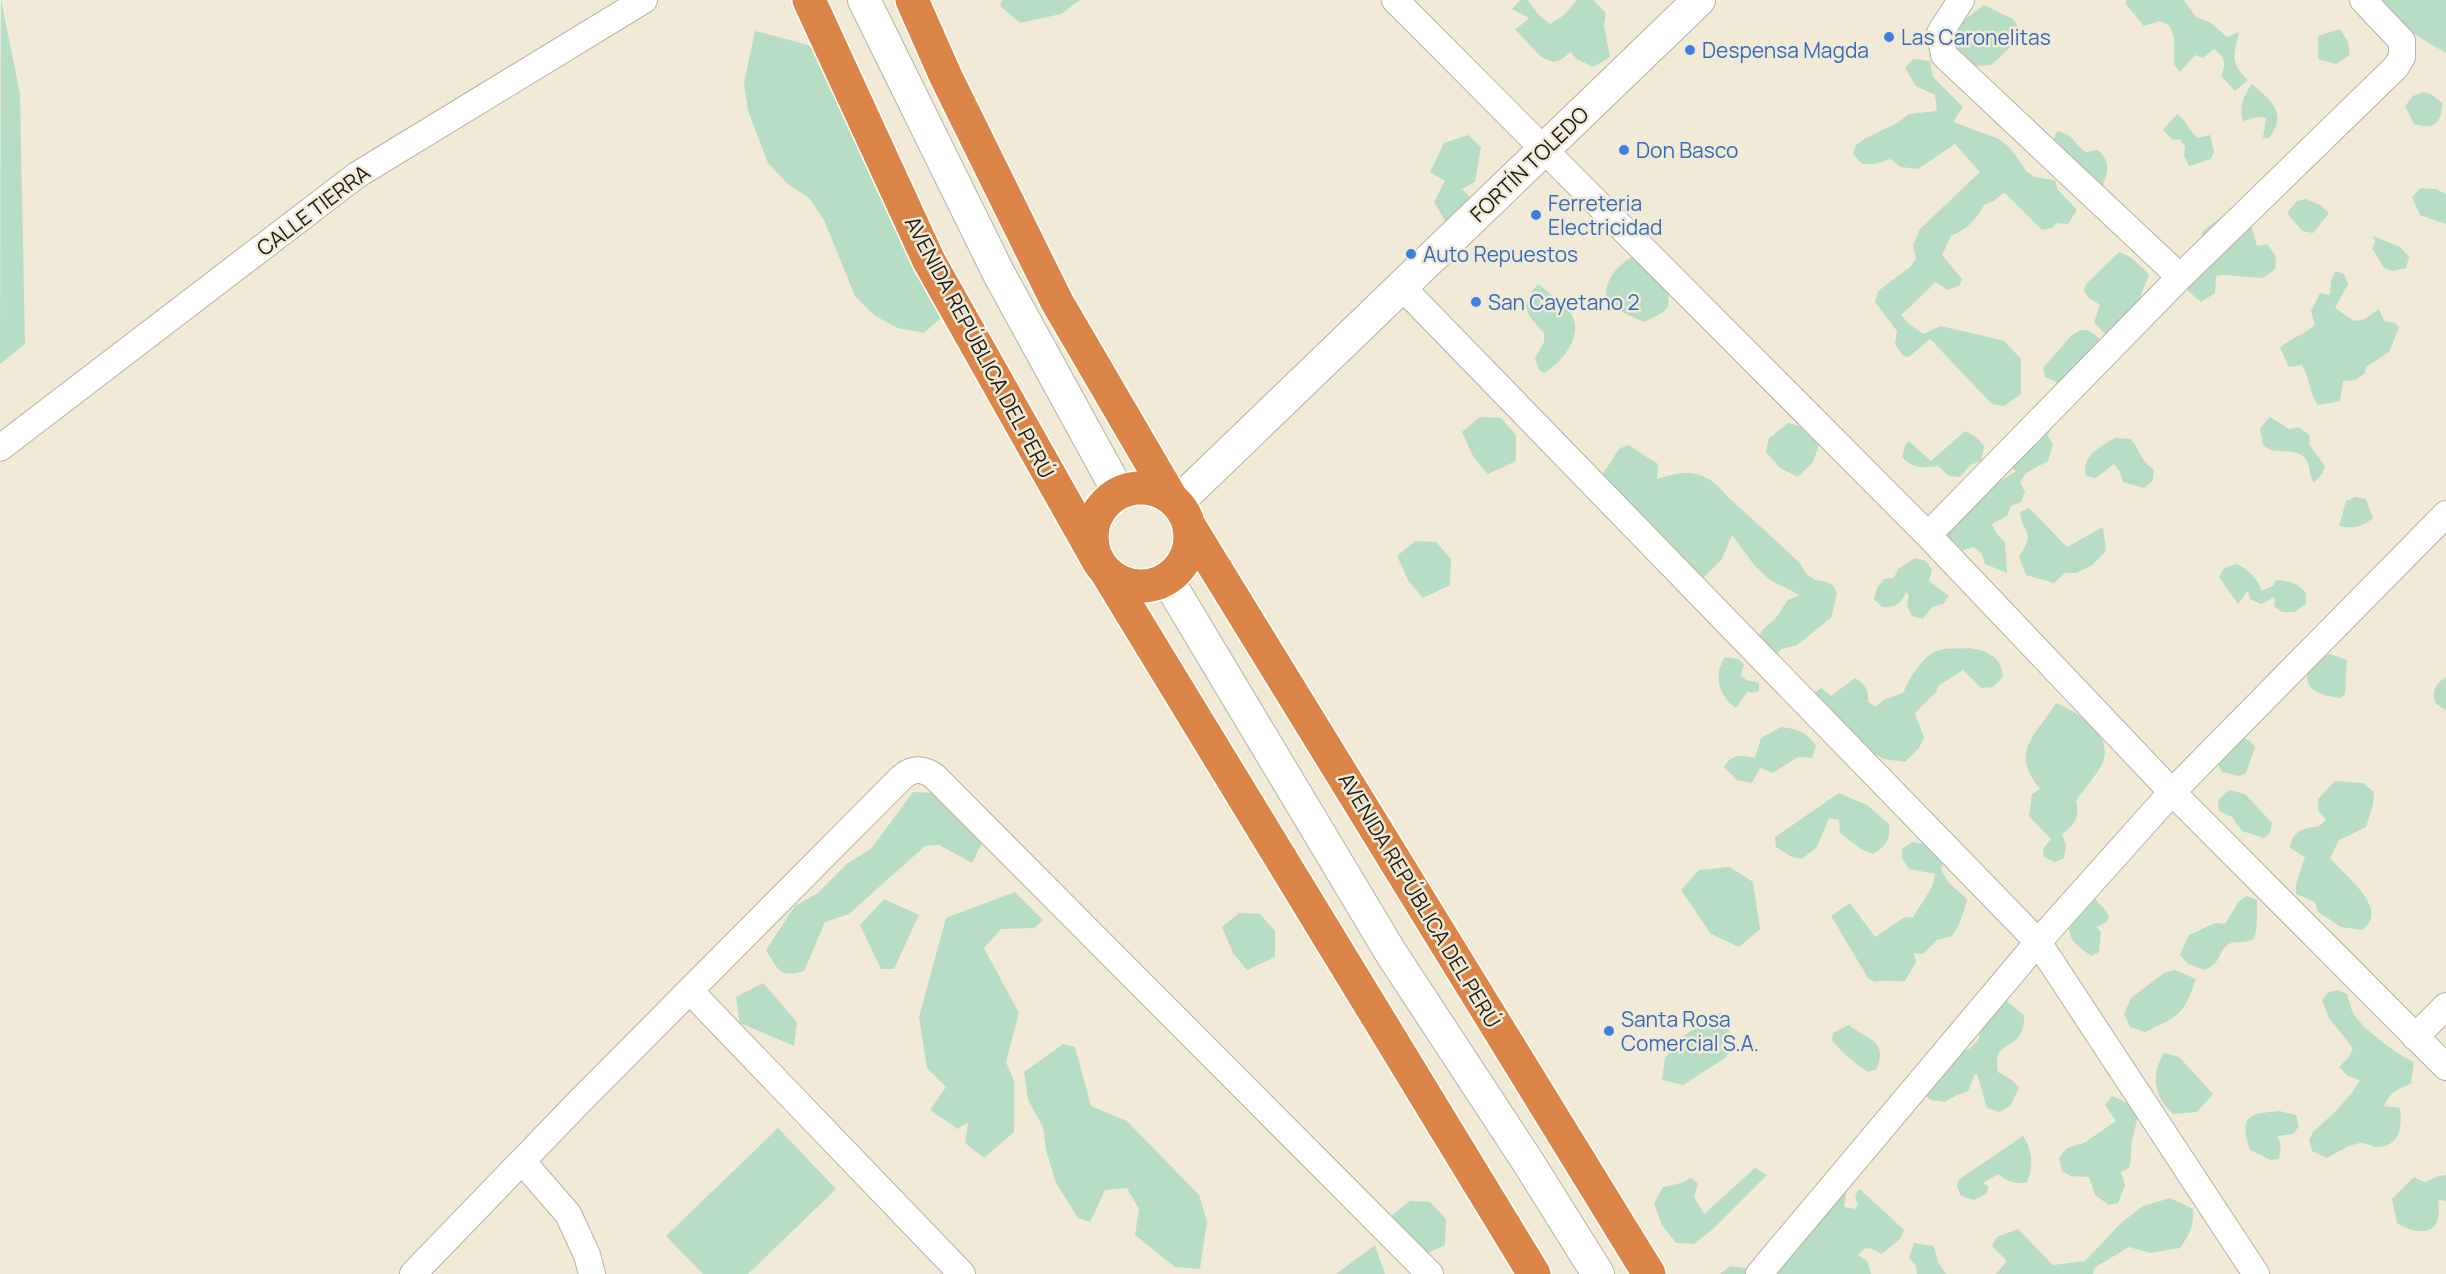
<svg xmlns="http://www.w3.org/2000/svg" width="2446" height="1274" font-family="Manrope,sans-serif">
<rect width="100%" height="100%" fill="#f1ead7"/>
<path fill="#b7ddc4" d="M1,0L20,94L25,344L0,364Z
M1002,0H1080L1061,14L1020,23L1000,6Z
M1520,0H1528L1538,14L1550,24L1564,15L1577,0H1593L1606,13L1604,26L1610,57L1593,67L1577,59L1570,52C1547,78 1533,44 1515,30L1529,18L1512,9Z
M2127,0H2184L2196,17L2211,23L2227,37L2239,32C2234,56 2229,61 2248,80L2235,91L2221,76C2227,63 2225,57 2214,49L2203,58L2195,55L2180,72L2174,64V37L2170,26L2160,21L2144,26L2125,3Z
M2378,0H2446V53L2404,28Z
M1984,5L2013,19L2021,31L2016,42L1991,65L1977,66L1968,64L1952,51V29Z
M2340,29L2348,42L2350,55L2336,64L2318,59V36Z
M755,31L808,45L830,62L943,316L924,333L898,328L875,316L855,296L824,220L809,198L788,184L768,163L748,111L744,83Z
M1913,59L1930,61L1933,77L1963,107L1953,122L1999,139L2011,149L2027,172L2034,177L2055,180L2058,190L2077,210L2068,224L2056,223L2053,228L2042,230L2005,193L2002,194L1994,201L1984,205C1977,219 1966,230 1951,236L1942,255L1962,279L1959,286L1947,290L1936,282L1901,315L1910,325L1924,334L1940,326L1980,335L2004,341L2021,359V394L2004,406L1992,404L1930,339L1909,357L1903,356L1895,344L1897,331L1875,302L1878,291L1909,268L1916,259L1913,245L1920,229L1980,172L1955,144L1918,169L1901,167L1890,159L1875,164H1862L1853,154L1856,145L1866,138L1897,123L1909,114L1937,111L1935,95L1916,86L1905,68Z
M2252,84C2270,100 2289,113 2269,138H2263L2266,118L2257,117L2243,121C2239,107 2243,96 2252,84Z
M2424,92L2431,94L2442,103C2441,124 2435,130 2414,124L2405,106L2413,96Z
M2177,114C2187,121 2188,130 2198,138L2210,135L2214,152L2211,159L2189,166L2184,156L2185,147L2180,139L2173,140L2163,130Z
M2057,131C2075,135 2073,144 2086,152L2098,150C2110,162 2109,169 2103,185L2088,179L2052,143Z
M1468,135L1481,147L1475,182L1462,189L1472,199L1451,231L1434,202L1445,181L1430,172L1444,143Z
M2421,188L2436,189L2446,194V224L2420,215L2412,197Z
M2305,199L2320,205L2329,213L2313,233L2302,231L2287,213L2297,201Z
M2235,215L2250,221L2257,246L2267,244L2276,256L2275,269L2263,278L2225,275L2216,276L2215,293L2201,302L2188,291C2186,269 2201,255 2202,232L2221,217Z
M2373,236L2400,247L2409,257L2406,268L2392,271L2384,268L2372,248L2375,242Z
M2119,252L2130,257L2149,274C2146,286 2140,291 2140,303L2112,335L2104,333L2094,322L2100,305L2089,298L2084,291L2086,284Z
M1633,256L1670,277L1668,307L1662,313L1644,322L1620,311L1606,296C1606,277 1618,266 1633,256Z
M2335,271L2344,274L2348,284L2335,308L2354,321L2365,319L2379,309L2384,321L2395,323L2399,327L2389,352L2366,367L2365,373L2355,380L2343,381L2340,401L2318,405C2309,393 2310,378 2302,365L2289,367L2280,348C2291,338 2303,335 2315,325L2311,311L2320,293L2330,295L2331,281Z
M1538,284C1548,292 1560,300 1568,309C1587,332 1564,361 1544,373L1539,370L1535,358L1544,342V333C1526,314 1519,306 1538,284Z
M2080,330H2088L2099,338V346L2062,385L2045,377L2043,368L2071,336Z
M1480,417L1501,418L1516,435V461L1488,474L1474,458L1462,432Z
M2270,417L2289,429L2299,427L2310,436L2309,444L2325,466L2322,474L2314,483C2308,475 2311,468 2307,461C2300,449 2287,452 2276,451C2272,451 2267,448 2263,445L2260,428Z
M1788,423L1799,426L1819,445L1813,462L1798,477L1780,468L1766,452L1769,438Z
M2051,425L2048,436L2053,444L2048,461L2026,473L2020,482L2025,492L2021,502L2011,506L2007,516L1992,524L1997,534L2005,542L2007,573L1985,564L1982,554L1974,547L1963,550L1943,532L1978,496L2016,471L2006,464Z
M1965,431L1976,437L1984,446L1981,461L1970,465L1960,477L1949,476L1938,466C1922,468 1914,469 1902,457L1906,444L1909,441L1931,461Z
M2115,438L2130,439C2142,451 2138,458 2154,470L2153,480L2144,488L2123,482L2120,472L2114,464L2096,478L2086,476C2081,456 2100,447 2115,438Z
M1628,445L1658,464L1657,479C1686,469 1706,470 1726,495L1800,563L1806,574L1815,580L1824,581L1834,586L1837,594L1831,618L1797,645L1782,649L1772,658L1757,641L1763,629L1775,619L1788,600L1800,595L1770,580L1755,566L1732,535L1722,559L1702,579L1599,480L1619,449Z
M2355,497L2366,499L2373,518C2361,527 2354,529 2339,526L2346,501Z
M2029,508L2067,547L2103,527L2106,551L2091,566L2076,573H2065L2054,583L2026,575L2019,557C2037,528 2022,536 2020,512Z
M1415,541L1436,542L1451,559L1450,585L1423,598L1409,582L1397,556Z
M1915,558L1926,561L1932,570L1929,581L1949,596L1943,604L1932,607L1923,619L1912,616L1907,606L1909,595L1906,592C1900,605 1897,607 1882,607L1874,599L1877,588L1884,579L1894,578L1898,569Z
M2237,564C2250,571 2256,577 2262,591L2273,586L2276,580C2289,581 2297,583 2306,593V604L2294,612H2282L2274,606L2275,597L2261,604L2250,599L2248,591L2238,604L2219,577L2224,568Z
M1968,648C1987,650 2002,657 2003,677L1993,687L1981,688L1963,670L1938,686L1936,692L1915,713L1924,738L1919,748L1905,762L1884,759L1867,750L1812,695L1821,688L1831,696L1855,678C1865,685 1869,690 1868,702L1876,707L1883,700L1903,693C1910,677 1925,651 1944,649C1952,648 1960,649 1968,648Z
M2330,654L2347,660L2345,694L2340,698C2318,694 2301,690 2309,665Z
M1725,657L1738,659L1744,664L1741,675L1746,680L1759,683V691L1752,693L1748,691L1736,708C1718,696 1713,675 1725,657Z
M2446,677V710L2435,703C2432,690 2435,684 2446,677Z
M2056,703C2079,713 2117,735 2101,766C2094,779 2083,789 2076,801C2080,818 2075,824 2062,834L2066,845L2064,858L2055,862L2044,857L2043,849L2051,839L2029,816L2032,794L2040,789C2009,751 2035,737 2056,703Z
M1781,727C1797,729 1807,732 1816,746L1812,758L1798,757L1773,773L1760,768L1752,783L1737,780L1724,767C1731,754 1742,754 1755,758L1761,738Z
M2239,736L2249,740L2255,747L2246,773L2239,776L2222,772L2218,764L2221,752Z
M2335,781L2363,783L2374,792L2373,805L2366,827L2339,840L2330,858C2345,876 2391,909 2362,930L2341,927L2318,912L2315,902L2296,894V884L2305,857L2290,848C2291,832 2304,827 2318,827L2326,820L2318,810V799Z
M2229,790L2245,794L2272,823L2270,833L2264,838L2242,831L2232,817L2219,811L2218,800Z
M913,792L938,793L983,841L972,863L939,845L925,846L849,914L825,922L804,971C779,979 778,969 766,950L795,906L818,893L848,863L871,849Z
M1839,793L1867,805L1889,824C1891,840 1886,846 1873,854L1861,849L1840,833L1839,820L1829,818L1817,847L1802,859L1792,857L1776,847L1775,837Z
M1912,842L1925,844L1944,857L1941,869L1948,882L1967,899C1964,913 1960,924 1952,936L1937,940L1923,954L1914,953L1916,962L1905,981C1893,982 1885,979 1874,982L1868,978L1831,916L1850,903L1875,937L1905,917L1913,918C1920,903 1934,891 1935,874L1909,869L1902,858V849Z
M1730,867L1753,882L1760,929L1739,947L1711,934L1681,890L1699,870Z
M2091,888C2095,904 2102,903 2109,916L2107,922L2096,927L2101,932L2099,952L2091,956C2086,952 2080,948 2076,944C2059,927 2080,902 2091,888Z
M1015,892L1043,920L1034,928L1001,929L984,948L1019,1013L1006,1062L1014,1081V1132L984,1158L965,1143L968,1122L958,1129L930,1110L946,1087L927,1068L919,1017L946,918Z
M2247,896L2257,900C2257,913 2258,927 2254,939C2245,944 2236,940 2229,944C2218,950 2223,962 2205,970L2188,964L2180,955L2189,935L2215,923L2225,924L2239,901Z
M884,899L919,915L894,969H881L860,925Z
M1239,913L1260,914L1275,931V957L1247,970L1233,953L1222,927Z
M2175,970L2196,979C2183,1016 2180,1015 2145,1032L2130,1027L2124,1014L2131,998L2164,973Z
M763,983L797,1022L794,1046L740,1023L736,997Z
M2337,990L2347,994C2349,1000 2350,1007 2353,1013C2361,1028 2398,1055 2414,1062L2411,1084C2398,1088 2389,1093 2384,1106L2400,1108C2402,1125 2401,1145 2379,1147C2373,1148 2367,1142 2361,1143C2349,1144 2338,1152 2327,1158L2312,1151L2309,1140L2313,1132L2335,1112L2352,1093L2360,1080L2348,1076L2339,1067L2349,1057L2353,1048L2329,1018L2322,1000L2327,993Z
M2004,999L2024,1015C2025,1056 1991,1034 1998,1072L2012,1080L2019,1088L2010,1106L1999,1112L1987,1108L1977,1074H1975L1968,1091L1957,1095L1945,1102L1931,1100L1918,1090L1962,1049H1969L1979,1039L1980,1021Z
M1721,1012L1735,1045L1725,1058L1683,1085L1662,1080L1665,1058L1685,1035Z
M1849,1025C1866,1040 1888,1038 1877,1069L1868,1072C1854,1063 1842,1053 1832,1040L1833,1033Z
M1063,1044L1075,1047L1091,1106L1127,1121L1199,1195L1207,1221L1200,1269L1175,1267L1135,1235L1139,1209L1127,1188L1105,1190L1090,1222L1078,1218L1056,1183L1046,1150L1043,1127L1028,1100L1024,1072Z
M2164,1053L2179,1057L2213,1094L2197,1112L2173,1114C2154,1096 2150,1076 2164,1053Z
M2112,1096C2150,1111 2134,1119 2131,1149C2130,1157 2132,1161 2129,1168L2121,1172L2125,1185L2118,1203L2109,1205L2095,1195L2089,1177L2071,1176L2062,1171L2059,1158L2067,1148L2084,1143L2116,1121L2105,1105Z
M2279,1111L2296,1115L2299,1126L2293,1134L2277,1136C2282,1144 2281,1149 2279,1159L2271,1160L2250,1150C2239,1116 2247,1114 2279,1111Z
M778,1128L836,1189L748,1274H703L666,1236Z
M2023,1136C2032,1148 2034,1168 2027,1182C2015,1185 2007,1181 1998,1174L1983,1183L1989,1187L1986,1194L1974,1200L1961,1196L1957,1187L1958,1180Z
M1755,1168L1767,1175L1714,1228L1694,1244L1676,1243L1662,1225L1654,1203L1663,1187L1681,1183L1691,1178L1698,1184L1694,1197L1704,1214Z
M2446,1175V1201L2439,1200C2437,1206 2440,1212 2438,1219C2433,1238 2409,1231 2397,1223L2392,1199L2414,1177L2425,1182L2438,1176Z
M1828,1178L1847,1187L1844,1207L1855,1209L1858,1204L1855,1197L1858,1190H1861L1904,1230L1900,1239L1882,1254L1870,1248L1864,1249L1858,1255L1867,1261L1871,1274H1763L1814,1190L1820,1181Z
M2170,1198L2193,1209C2194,1226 2190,1234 2180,1248L2150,1253L2129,1247L2094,1268L2093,1274H1996L2007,1261L1992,1246L1997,1237L2018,1229L2053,1265L2085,1261L2121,1223L2143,1206Z
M1410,1201L1430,1202L1446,1219L1445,1245L1418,1258L1404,1242L1392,1215Z
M1914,1243L1934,1246L1938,1262L1946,1274H1917L1916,1266L1909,1258Z
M1375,1245L1385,1274H1336Z
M1730,1266L1752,1269L1753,1274H1720Z"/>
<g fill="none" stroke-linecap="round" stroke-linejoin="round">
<g stroke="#b9b2a0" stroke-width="28">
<path id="minor" d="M1395,0L1928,535L2172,792L2446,1067
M1961,0L1940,33L1944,55L2180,277
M1402,287L2038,942L2256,1274
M0,448L357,175L644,0
M1928,535L2180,277L2396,67L2402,57V41L2363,0
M691,992L962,1274
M2415,1037L2446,1006
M522,1161L568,1214L587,1255L592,1274
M413,1274L581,1100L902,777C913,768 922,768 934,776L1430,1274
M1759,1274L2038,942L2172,792L2446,514"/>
</g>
<g stroke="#b9b2a0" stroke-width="34">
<path id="tertiary" d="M864,0L999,274L1119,493
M1177,503L1699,0
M1167,579L1391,953L1528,1162L1598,1274"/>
</g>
<g stroke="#fff" stroke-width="36">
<path id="trunk" d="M809,0L929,261L1097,559
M912,0L946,77L1057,302L1172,499
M1092 537a49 49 0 1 1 98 0a49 49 0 1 1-98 0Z
M1190,527L1649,1274
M1105,570L1534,1274"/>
</g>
<use href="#minor" stroke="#fff" stroke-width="26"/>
<use href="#tertiary" stroke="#fff" stroke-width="32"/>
<use href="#trunk" stroke="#db8648" stroke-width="33"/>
</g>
<g fill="#3f7fe0" stroke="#f1ead7" stroke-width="2">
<circle cx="1889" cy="37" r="6"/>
<circle cx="1690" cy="50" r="6"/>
<circle cx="1624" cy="150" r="6"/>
<circle cx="1536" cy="215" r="6"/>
<circle cx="1411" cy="254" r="6"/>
<circle cx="1476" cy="302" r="6"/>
<circle cx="1609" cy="1031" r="6"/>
</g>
<g text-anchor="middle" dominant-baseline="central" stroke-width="5" stroke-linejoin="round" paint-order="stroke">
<g font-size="21" fill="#366cbe" stroke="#f1ead7" text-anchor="start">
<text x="1901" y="37">Las Caronelitas</text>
<text x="1702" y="50">Despensa Magda</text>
<text x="1636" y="150">Don Basco</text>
<text x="1548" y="203">Ferreteria<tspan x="1548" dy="24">Electricidad</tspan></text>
<text x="1423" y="254">Auto Repuestos</text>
<text x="1488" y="302">San Cayetano 2</text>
<text x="1621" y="1019">Santa Rosa<tspan x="1621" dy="24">Comercial S.A.</tspan></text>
</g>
<g font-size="21" fill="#1e1b15" stroke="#f1ead7">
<text transform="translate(1529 164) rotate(-44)">FORTÍN TOLEDO</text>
<text transform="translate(313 210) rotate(-37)">CALLE TIERRA</text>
<text transform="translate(980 347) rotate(62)">AVENIDA REPÚBLICA DEL PERÚ</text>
<text transform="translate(1420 900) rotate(59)">AVENIDA REPÚBLICA DEL PERÚ</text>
</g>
</g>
</svg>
